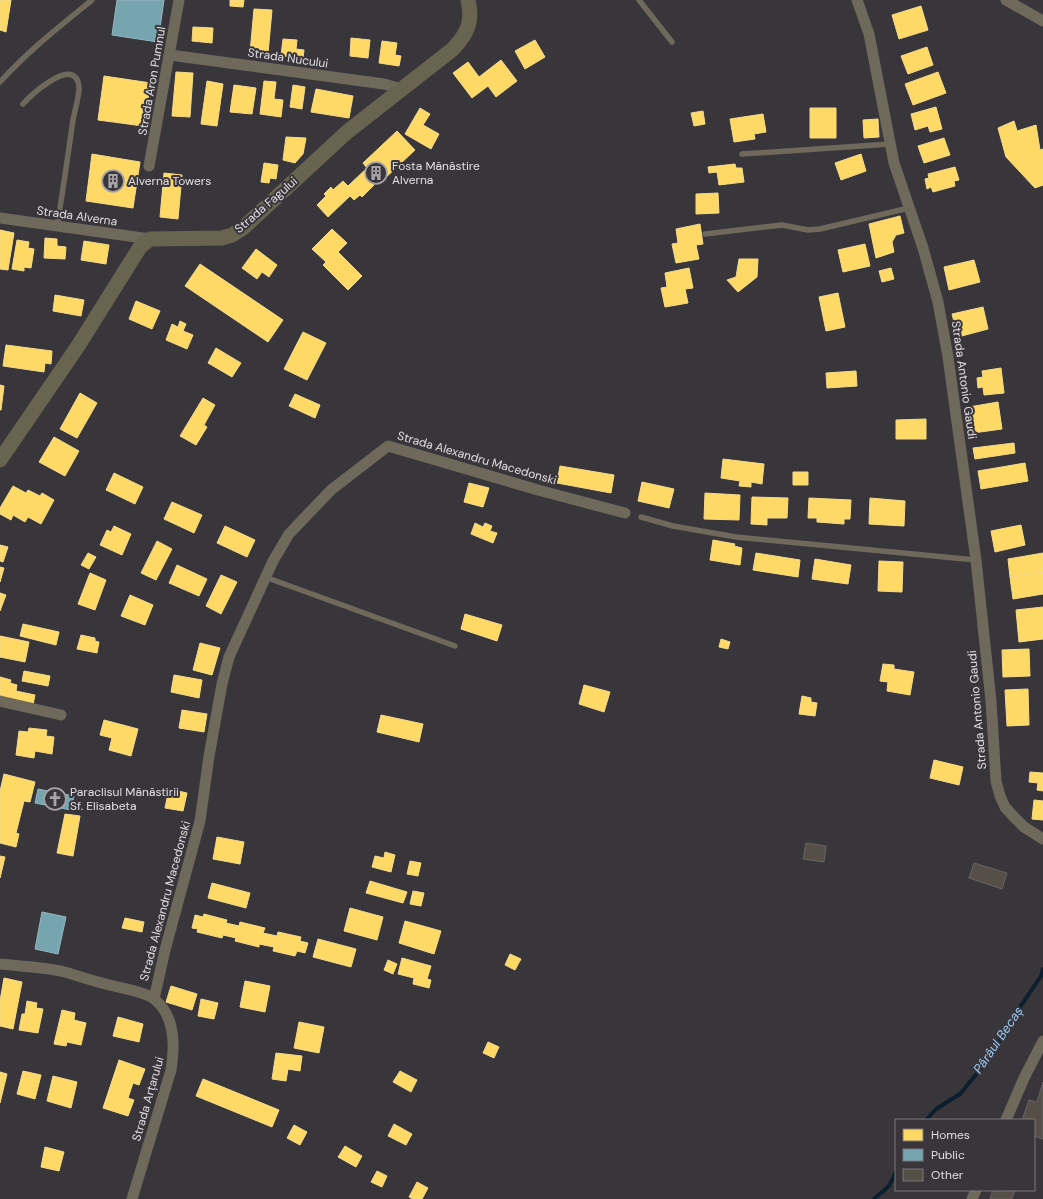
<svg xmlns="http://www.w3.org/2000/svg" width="1043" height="1199" font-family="'DM Sans',sans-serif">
<rect width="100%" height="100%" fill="#38363a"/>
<path fill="#ffd966" stroke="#f6da8b" d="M0,0H11L6,32L0,30Z
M230,0H244L243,7L230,6Z
M921,6L928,30L899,39L892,15Z
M254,9L272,10L268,54L250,53Z
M193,27L213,28L212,43L192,41Z
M351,38L370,40L368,58L350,56Z
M283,39L297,40L296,49L304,50L303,58L281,56Z
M535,40L545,57L525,69L515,51Z
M382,41L397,43L395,55L401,56L399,66L379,63Z
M927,47L933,65L908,74L901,56Z
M501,60L517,81L496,97L488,86L472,98L453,73L468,62L479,77Z
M176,72L193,73L190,117L172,116Z
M938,72L946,93L913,105L905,84Z
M104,76L151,83L143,126L98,120Z
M207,81L223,84L217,126L201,124Z
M264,81L276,82L274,99L283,100L281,117L260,114Z
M234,85L256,88L252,114L230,112Z
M293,85L305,87L302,109L290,107Z
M316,89L353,96L349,118L311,112Z
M936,107L942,129L930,132L928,126L915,130L911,114Z
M420,108L430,114L423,125L439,134L431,149L405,134Z
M810,108H836V138H810Z
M703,111L705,124L694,126L691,113Z
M763,114L766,132L754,134L755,139L734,142L730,119Z
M878,119L879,137L864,138L863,120Z
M1014,121L1017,131L1036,125L1040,150L1043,149V185L1035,188L1006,157L998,128Z
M397,131L415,150L381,182L377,177L372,182L374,185L362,197L360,195L354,200L350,196L328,217L317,205L326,196L324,194L331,187L333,190L343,181L348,186L367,168L363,163Z
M286,137L306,138L303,154L295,163L283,160Z
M944,138L950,155L924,163L918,146Z
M92,154L140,162L133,208L86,201Z
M861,154L866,171L841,180L835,163Z
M264,163L278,165L276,179L270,178L269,183L261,182Z
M735,164L736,168H742L744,182L719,185L717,172L709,173L708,167Z
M955,167L959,180L954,181L955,186L933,192L931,187L927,189L925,179L929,178L928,174Z
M164,173L182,175L178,219L160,217Z
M718,193L719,213L696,214V194Z
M900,216L904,233L896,235L892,242L894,252L876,258L869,224Z
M700,224L703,244L696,245L699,259L676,263L672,244L678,243L676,229Z
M332,229L347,243L338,252L362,276L348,290L323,265L326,262L312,249Z
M0,230L14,233L8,270L0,269Z
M45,238L57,239V246L66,247L65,259L44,258Z
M17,240L29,242L28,248L34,249L31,268L24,267V271L12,269Z
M84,241L109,245L106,264L81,260Z
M865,244L870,266L843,272L838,250Z
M256,249L277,265L269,277L262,272L257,279L242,268Z
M739,259H758L757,277L738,292L727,280L736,277Z
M974,260L980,282L949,290L944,267Z
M200,264L283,320L268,342L185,286Z
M689,268L693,288L685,289L688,303L665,307L661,288L667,287L665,273Z
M891,268L894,279L882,282L879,271Z
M838,293L845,327L826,331L819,297Z
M55,295L84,300L81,316L53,311Z
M136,301L160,311L152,329L129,319Z
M983,307L988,329L958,337L952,314Z
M180,321L186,324L183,331L193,335L187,349L166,340L172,324L178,327Z
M303,332L326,343L307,380L284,369Z
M6,345L52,351L51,364L45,363L44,372L3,366Z
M216,348L241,363L232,377L208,363Z
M1001,368L1004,393L984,395L983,387L978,388L977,378L983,377L982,371Z
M856,371L857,386L827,388L826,373Z
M0,385L4,386L1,410H0Z
M80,393L97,403L77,438L60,429Z
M295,394L320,405L315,418L289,406Z
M203,398L215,405L204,425L207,427L196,445L180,436Z
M998,402L1002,429L973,433L969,407Z
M926,419V439H896V420Z
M54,437L79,451L65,476L39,462Z
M1014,443L1015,453L975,459L973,448Z
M723,459L764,464L762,484L751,482V487L739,486L740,481L721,478Z
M1025,463L1028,481L981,489L978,471Z
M560,466L614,475L611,493L557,483Z
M793,472H808V485H793Z
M114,473L143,487L135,504L106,490Z
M642,482L674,489L669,508L638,501Z
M469,483L489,488L483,507L464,502Z
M13,486L26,493L28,490L40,496L42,493L54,500L41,524L28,517L25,522L13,515L11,520L0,514V508Z
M705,493L740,495L739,520L704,519Z
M752,497L788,498L787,518H767V525L751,524Z
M809,498L851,500L850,519H844V524L817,522V518H808Z
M870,498L905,501L904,526L869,524Z
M172,502L202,515L194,533L164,519Z
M475,523L483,527L485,523L492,526L490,531L497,533L493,543L471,534Z
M1021,525L1025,545L995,552L991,531Z
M114,526L131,534L122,555L100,545L107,530L111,532Z
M225,526L255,540L247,557L217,543Z
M713,540L735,544L734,546L742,548L740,565L710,560Z
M157,541L172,549L156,580L141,573Z
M0,545L8,547L3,562L0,561Z
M88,553L96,557L89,569L81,565Z
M756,553L800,560L798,577L753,570Z
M1043,553V572L1010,577L1008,559Z
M815,559L851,565L848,584L812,579Z
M879,561L903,562L902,592L878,591Z
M177,565L207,579L199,596L169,583Z
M0,567L4,568L0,582Z
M1043,572V594L1013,599L1010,577Z
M90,573L106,580L95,610L78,604Z
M221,575L237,582L221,614L206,606Z
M0,593L6,595L0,611Z
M130,595L153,605L145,625L121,616Z
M1043,607V639L1019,642L1016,610Z
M465,614L502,625L497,641L461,629Z
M23,624L59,632L56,645L20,636Z
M81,635L95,638V641L99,642L97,653L77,649Z
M0,636L29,642L25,662L0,657Z
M721,639L730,642L728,649L719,647Z
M200,643L220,648L212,675L193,670Z
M1029,649L1030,676L1003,677L1002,650Z
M883,664L894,665V669L914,672L910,695L887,691L888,682L880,681Z
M24,671L50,676L48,686L22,681Z
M174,675L202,680L199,698L171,692Z
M0,677L11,680L10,683L17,685L16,691L35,695L33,705L0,697Z
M584,685L610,692L604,712L579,704Z
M1028,689L1029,725L1007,726L1005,690Z
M802,696L811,698V702L817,703L815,716L799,714Z
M182,710L207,714L204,732L179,728Z
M381,715L423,724L419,742L377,732Z
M104,720L138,729L131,756L109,750L112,738L100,735Z
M29,728L47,730L46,736L54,737L52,754L35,751L34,758L16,755L19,731L28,732Z
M934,760L963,767L959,785L930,778Z
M1030,772L1043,773V791L1037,790L1038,783L1029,782Z
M4,774L35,782L30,802L24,801L16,833L19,834L16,847L0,843V791Z
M169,789L187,793L183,811L165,808Z
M1034,800L1043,801V820L1032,819Z
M65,814L80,816L73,856L57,853Z
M217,837L244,842L240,864L213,859Z
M385,852L395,855L391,872L372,867L375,856L384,858Z
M0,856L5,857L0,878Z
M410,861L421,863L418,876L407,874Z
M370,881L407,892L403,903L366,893Z
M212,883L250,893L246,908L208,898Z
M413,891L424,893L421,906L410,904Z
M350,908L383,917L377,940L344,931Z
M204,914L227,920L226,923L239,926L240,922L265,928L263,933L277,936L278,932L301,937L300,941L308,943L305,953L297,951L295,956L273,951L274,947L259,944V947L235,941L236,938L223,935L222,938L197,932L198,929L192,928L195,915L203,917Z
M125,918L144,922L142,932L122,928Z
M405,921L441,931L434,954L399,943Z
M318,939L356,949L351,967L313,957Z
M510,954L521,959L515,970L505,965Z
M402,958L431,966L427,979L431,980L429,988L413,984L414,978L398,974Z
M388,960L397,964L393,974L384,970Z
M4,978L22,982L13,1029L0,1026V1001Z
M245,981L270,986L265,1012L240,1007Z
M171,986L197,994L192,1010L166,1002Z
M201,999L218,1003L214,1019L198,1016Z
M27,1001L37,1003L36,1008L43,1009L38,1033L19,1030L22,1014H25Z
M62,1010L75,1013L74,1020L86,1023L81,1045L67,1042L66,1046L54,1044Z
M118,1017L143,1024L139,1042L113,1036Z
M299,1022L324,1027L319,1053L294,1048Z
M488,1042L499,1047L494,1058L483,1053Z
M276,1053L302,1056L300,1071L288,1069L286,1081L272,1079Z
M119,1060L145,1069L139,1085L133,1083L128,1098L134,1100L128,1116L103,1108Z
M23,1071L41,1075L35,1099L17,1094Z
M400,1071L417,1080L411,1092L393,1082Z
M0,1072L7,1074L0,1103Z
M53,1076L77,1082L71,1108L47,1101Z
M203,1079L279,1110L272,1127L196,1096Z
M394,1124L412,1134L406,1145L388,1136Z
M294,1125L307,1132L300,1145L287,1138Z
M345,1146L362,1156L356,1167L338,1157Z
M45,1147L64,1152L59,1171L41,1167Z
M377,1171L387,1176L382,1187L371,1182Z
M417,1182L428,1188L422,1199H413L409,1197Z"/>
<path fill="#76a5af" stroke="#96b6be" d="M117,0H164L158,42L112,35Z
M38,789L74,796L71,810L35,803Z
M42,912L66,917L58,954L35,949Z"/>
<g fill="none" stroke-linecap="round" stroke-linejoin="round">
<path stroke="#0b1f2e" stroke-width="4" d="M926,1120L936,1109L960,1094L974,1077L994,1051L1010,1022L1041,976L1043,969
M874,1199L889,1186L896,1172"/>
</g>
<path fill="#554f47" stroke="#666465" d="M806,843L826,846L824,862L803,859Z
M974,863L1007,873L1002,889L969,878Z
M1043,1082V1139L1034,1136V1120H1022L1029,1100L1037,1102Z
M993,1190H1015L1012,1199H990Z"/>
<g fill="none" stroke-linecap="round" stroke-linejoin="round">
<path stroke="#6f695c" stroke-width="5.5" d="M639,0L672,42
M0,82C28,51 60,26 92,0
M23,104C31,95 65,64 76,78C79,81 79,86 79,90C78,100 75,110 73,120C68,155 63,191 57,226
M742,154L890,144
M705,234L782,225L808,230L820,229L909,208
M641,517L673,526L736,537L976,560
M265,577L455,646"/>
<path stroke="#6f695c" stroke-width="11" d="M857,0L869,34L894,163L923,248L938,302L948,357L976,560L991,701L996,781L1000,796L1005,807L1013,816L1024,827L1043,839
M1006,0L1043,21
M170,55L384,84L402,89
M149,166L179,0
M0,218L150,239
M0,701L61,715
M0,964C20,966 41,967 61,971C79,976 96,982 114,986C125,989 145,992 154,999C176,1016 175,1046 171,1070L132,1199
M154,999L165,950L200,821L209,756L222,684L229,657L273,561L289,534L331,490L388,446L538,490L625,513
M1006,1120L1024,1078L1043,1041
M972,1199L976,1190"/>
<path stroke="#696450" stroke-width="15" d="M0,460L78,346L140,247L150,239L222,238L232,235L243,228L347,132L453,49C468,33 473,21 468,0"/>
</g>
<defs>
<g id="building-ring" transform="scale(1.15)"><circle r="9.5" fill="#39353b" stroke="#a5a3a7" stroke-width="1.5"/><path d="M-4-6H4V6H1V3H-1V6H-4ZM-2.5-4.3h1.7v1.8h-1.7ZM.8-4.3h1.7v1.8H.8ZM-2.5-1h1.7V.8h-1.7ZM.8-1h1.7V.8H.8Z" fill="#a5a3a7"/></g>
<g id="church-ring" transform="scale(1.15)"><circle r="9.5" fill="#39353b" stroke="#a5a3a7" stroke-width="1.5"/><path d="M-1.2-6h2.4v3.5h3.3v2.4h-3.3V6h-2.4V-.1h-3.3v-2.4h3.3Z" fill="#a5a3a7"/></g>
</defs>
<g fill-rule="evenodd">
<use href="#building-ring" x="376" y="173"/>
<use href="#building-ring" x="113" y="181"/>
<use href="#church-ring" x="55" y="799"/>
</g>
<g text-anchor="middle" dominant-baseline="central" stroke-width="4" stroke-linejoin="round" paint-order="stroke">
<g font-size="12" fill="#e0dde1" stroke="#39353b">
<text transform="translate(288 58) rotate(8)">Strada Nucului</text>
<text transform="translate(152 81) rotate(-80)">Strada Aron Pumnul</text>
<text transform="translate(266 205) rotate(-41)">Strada Fagului</text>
<text transform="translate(77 216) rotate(8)">Strada Alverna</text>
<text transform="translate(964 380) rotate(82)">Strada Antonio Gaudi</text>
<text transform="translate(477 458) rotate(16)">Strada Alexandru Macedonski</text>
<text transform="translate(977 710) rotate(-95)">Strada Antonio Gaudi</text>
<text transform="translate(165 901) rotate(-75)">Strada Alexandru Macedonski</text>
<text transform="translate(148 1099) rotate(-74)">Strada Arțarului</text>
</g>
<g font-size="12" fill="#e0dde1" stroke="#39353b" text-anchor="start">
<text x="392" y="166">Fosta Mănăstire<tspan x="392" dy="14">Alverna</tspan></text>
<text x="128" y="181">Alverna Towers</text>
<text x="70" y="792">Paraclisul Mănăstirii<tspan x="70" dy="14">Sf. Elisabeta</tspan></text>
</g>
<g font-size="13" font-style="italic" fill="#99cdf9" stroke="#39353b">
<text transform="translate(998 1040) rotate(-56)">Pârâul Becaș</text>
</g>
</g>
<rect x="895" y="1119" width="140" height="72" fill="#39353b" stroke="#7c787d"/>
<rect x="903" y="1129" width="20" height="12" fill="#ffd966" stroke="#7c787d"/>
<text x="931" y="1139" font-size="12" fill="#e0dde1">Homes</text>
<rect x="903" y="1149" width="20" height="12" fill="#76a5af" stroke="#7c787d"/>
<text x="931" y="1159" font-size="12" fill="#e0dde1">Public</text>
<rect x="903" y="1169" width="20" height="12" fill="#554f47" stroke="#7c787d"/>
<text x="931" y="1179" font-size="12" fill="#e0dde1">Other</text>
</svg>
